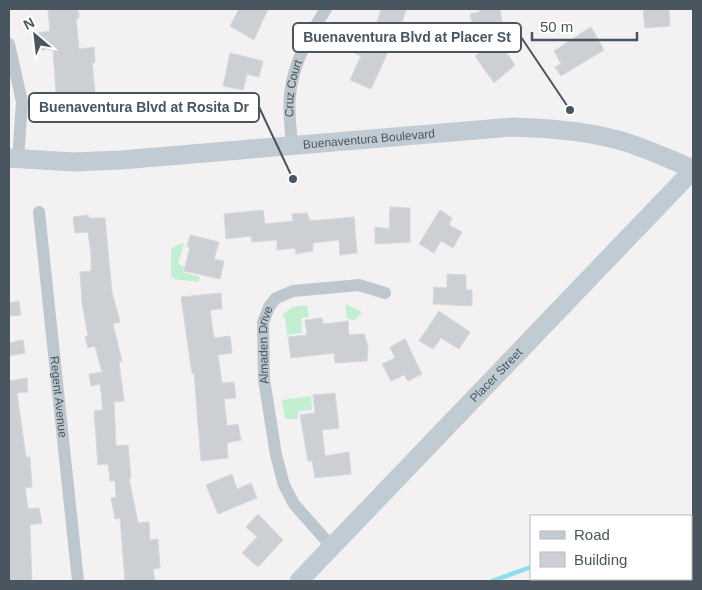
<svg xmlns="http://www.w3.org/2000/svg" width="702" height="590" font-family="Arial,sans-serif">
<rect width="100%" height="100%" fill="#f4f1f2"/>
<path fill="#c2efd1" d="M184,243L178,264L184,266L183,272L200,277L198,282L174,279L171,275V249L179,244Z
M345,304L362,312L355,320L347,319Z
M307,305L309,317L301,318L302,333L287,335L285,318L282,315L292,307Z
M311,396L312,410L298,411V419H285L282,400Z"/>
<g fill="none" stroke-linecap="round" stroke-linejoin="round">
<path stroke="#91ddea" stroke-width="4.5" d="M691,563H693
M492,581L531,567"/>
</g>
<path fill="#cccfd4" stroke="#d6d8dc" d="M48,9H77L79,13V18L76,19L79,49L94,47L95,63H92L97,111L71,113L69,92L56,93L53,49L40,50L38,33L50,31Z
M239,9H268L254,40L230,26Z
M381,9H406L397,42L393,41L371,89L350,80L361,56L348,50L355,35L371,42Z
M479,9H500L503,30L474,31L470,14L480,12Z
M643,9H669L670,26L645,28Z
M591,27L604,50L561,76L555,67L561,64L554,51Z
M508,32L518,44L506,52L515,65L494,83L475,56Z
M230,53L263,61L259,77L247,74L243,90L223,86Z
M390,207L410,208V242L375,244V227L389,229Z
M263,210L265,224L293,221L292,214L307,213L310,221L354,217L357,253L340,255L339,240L313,243V251L296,254L295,248L277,250V240L252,242L251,236L226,239L224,214Z
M440,210L452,218L449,225L462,232L453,248L441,241L434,253L419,244Z
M88,215L89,218H105L112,292L120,322L113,324L122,361L119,362L124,401L114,402L116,446L128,445L131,478H129L138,523L149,522L150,540L158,539L160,568L153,569L155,581H125L120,518L115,519L111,498L116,497L115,481H110L108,464L98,465L94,411L103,410L100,384L91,386L89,374L102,372L95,346L88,348L85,337L88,336L82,303L80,272L91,271V254L88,232L75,233L73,217Z
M190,235L219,242L214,259L224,261L220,279L184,271L190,247H187Z
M447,274L466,275V290H472V306L433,304L434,287L447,288Z
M221,293L222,309L210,310L214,338L230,336L232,353L218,355L222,383L234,382L236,398L224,399L227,426L238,424L241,440L227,443L228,458L201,461L194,373L192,374L181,297Z
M19,301L21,315L9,316V303Z
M439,311L470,332L459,349L441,338L433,349L419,341Z
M322,318L323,324L348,321L349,335L364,334L368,346L367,361L335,363L334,353L291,358L288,337L307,335L305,320Z
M405,339L422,374L408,381L404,375L391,381L382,364L395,358L390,347Z
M23,340L25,353L9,356V343Z
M27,378L28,392L17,393L26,457H30L32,487L25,488L28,509L39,508L42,523L30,525L32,581H9V381Z
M335,393L339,428L322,430L325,456L349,452L351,474L315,478L312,461H308L300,415L315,413L313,395Z
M232,474L237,489L251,483L257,498L218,514L206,485Z
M258,514L283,540L258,567L242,553L257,537L246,527Z"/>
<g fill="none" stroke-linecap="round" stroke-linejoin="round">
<g stroke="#bdc7cd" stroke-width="12">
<path d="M9,44L22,102L18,160"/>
<path id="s1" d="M292,146C291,129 288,111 290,95C293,63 309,35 326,9"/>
<path id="s2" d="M39,212L78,581"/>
<path id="s3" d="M332,547L294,504L284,485L276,455L264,379L263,323L269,307L276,298L293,291L359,285L385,293"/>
</g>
<g stroke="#c0cbd4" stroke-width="19">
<path id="s4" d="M9,158L73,162L121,160L513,127C550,128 589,131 625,142C648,149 671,160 693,169"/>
<path id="s5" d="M299,581L693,170"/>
</g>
</g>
<g text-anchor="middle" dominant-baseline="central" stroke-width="4" stroke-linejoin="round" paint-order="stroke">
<g font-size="12" fill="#49565f" stroke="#fff">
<text stroke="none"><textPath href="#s1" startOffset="58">Cruz Court</textPath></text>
<text stroke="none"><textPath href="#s4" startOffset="361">Buenaventura Boulevard</textPath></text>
<text stroke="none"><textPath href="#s3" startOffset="221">Almaden Drive</textPath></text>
<text stroke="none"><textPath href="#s5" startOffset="285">Placer Street</textPath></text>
<text stroke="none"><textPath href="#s2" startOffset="186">Regent Avenue</textPath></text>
</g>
</g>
<path fill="none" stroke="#49565f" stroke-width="2" d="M570 110L521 37M293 179L259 107"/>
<g fill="#49565f" stroke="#fff" stroke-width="2">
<circle cx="570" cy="110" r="5"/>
<circle cx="293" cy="179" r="5"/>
</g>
<g fill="#fff" stroke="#49565f" stroke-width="2">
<rect x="293" y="23" width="228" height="29" rx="5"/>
<rect x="29" y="93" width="230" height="29" rx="5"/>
</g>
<g font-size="14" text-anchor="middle" font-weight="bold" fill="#49565f">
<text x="407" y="42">Buenaventura Blvd at Placer St</text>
<text x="144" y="112">Buenaventura Blvd at Rosita Dr</text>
</g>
<rect width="702" height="590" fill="none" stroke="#49565f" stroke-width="20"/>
<rect x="530" y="515" width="162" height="65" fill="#ffffff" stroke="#b6bbbf"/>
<rect x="540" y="531" width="25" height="8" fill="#c0cbd4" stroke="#b6bbbf"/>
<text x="574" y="540" font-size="15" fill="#49565f">Road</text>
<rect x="540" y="552" width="25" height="15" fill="#cccfd4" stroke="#b6bbbf"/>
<text x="574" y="565" font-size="15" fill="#49565f">Building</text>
<g transform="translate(35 35) rotate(332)" stroke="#ffffff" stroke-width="4" paint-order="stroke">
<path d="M0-4L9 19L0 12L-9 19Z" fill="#49565f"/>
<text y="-8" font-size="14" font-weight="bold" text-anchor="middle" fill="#49565f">N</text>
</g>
<path d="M532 32v8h105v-8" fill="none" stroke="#49565f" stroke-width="2.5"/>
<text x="540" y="32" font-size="15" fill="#49565f" stroke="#ffffff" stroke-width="4" paint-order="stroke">50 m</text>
</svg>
